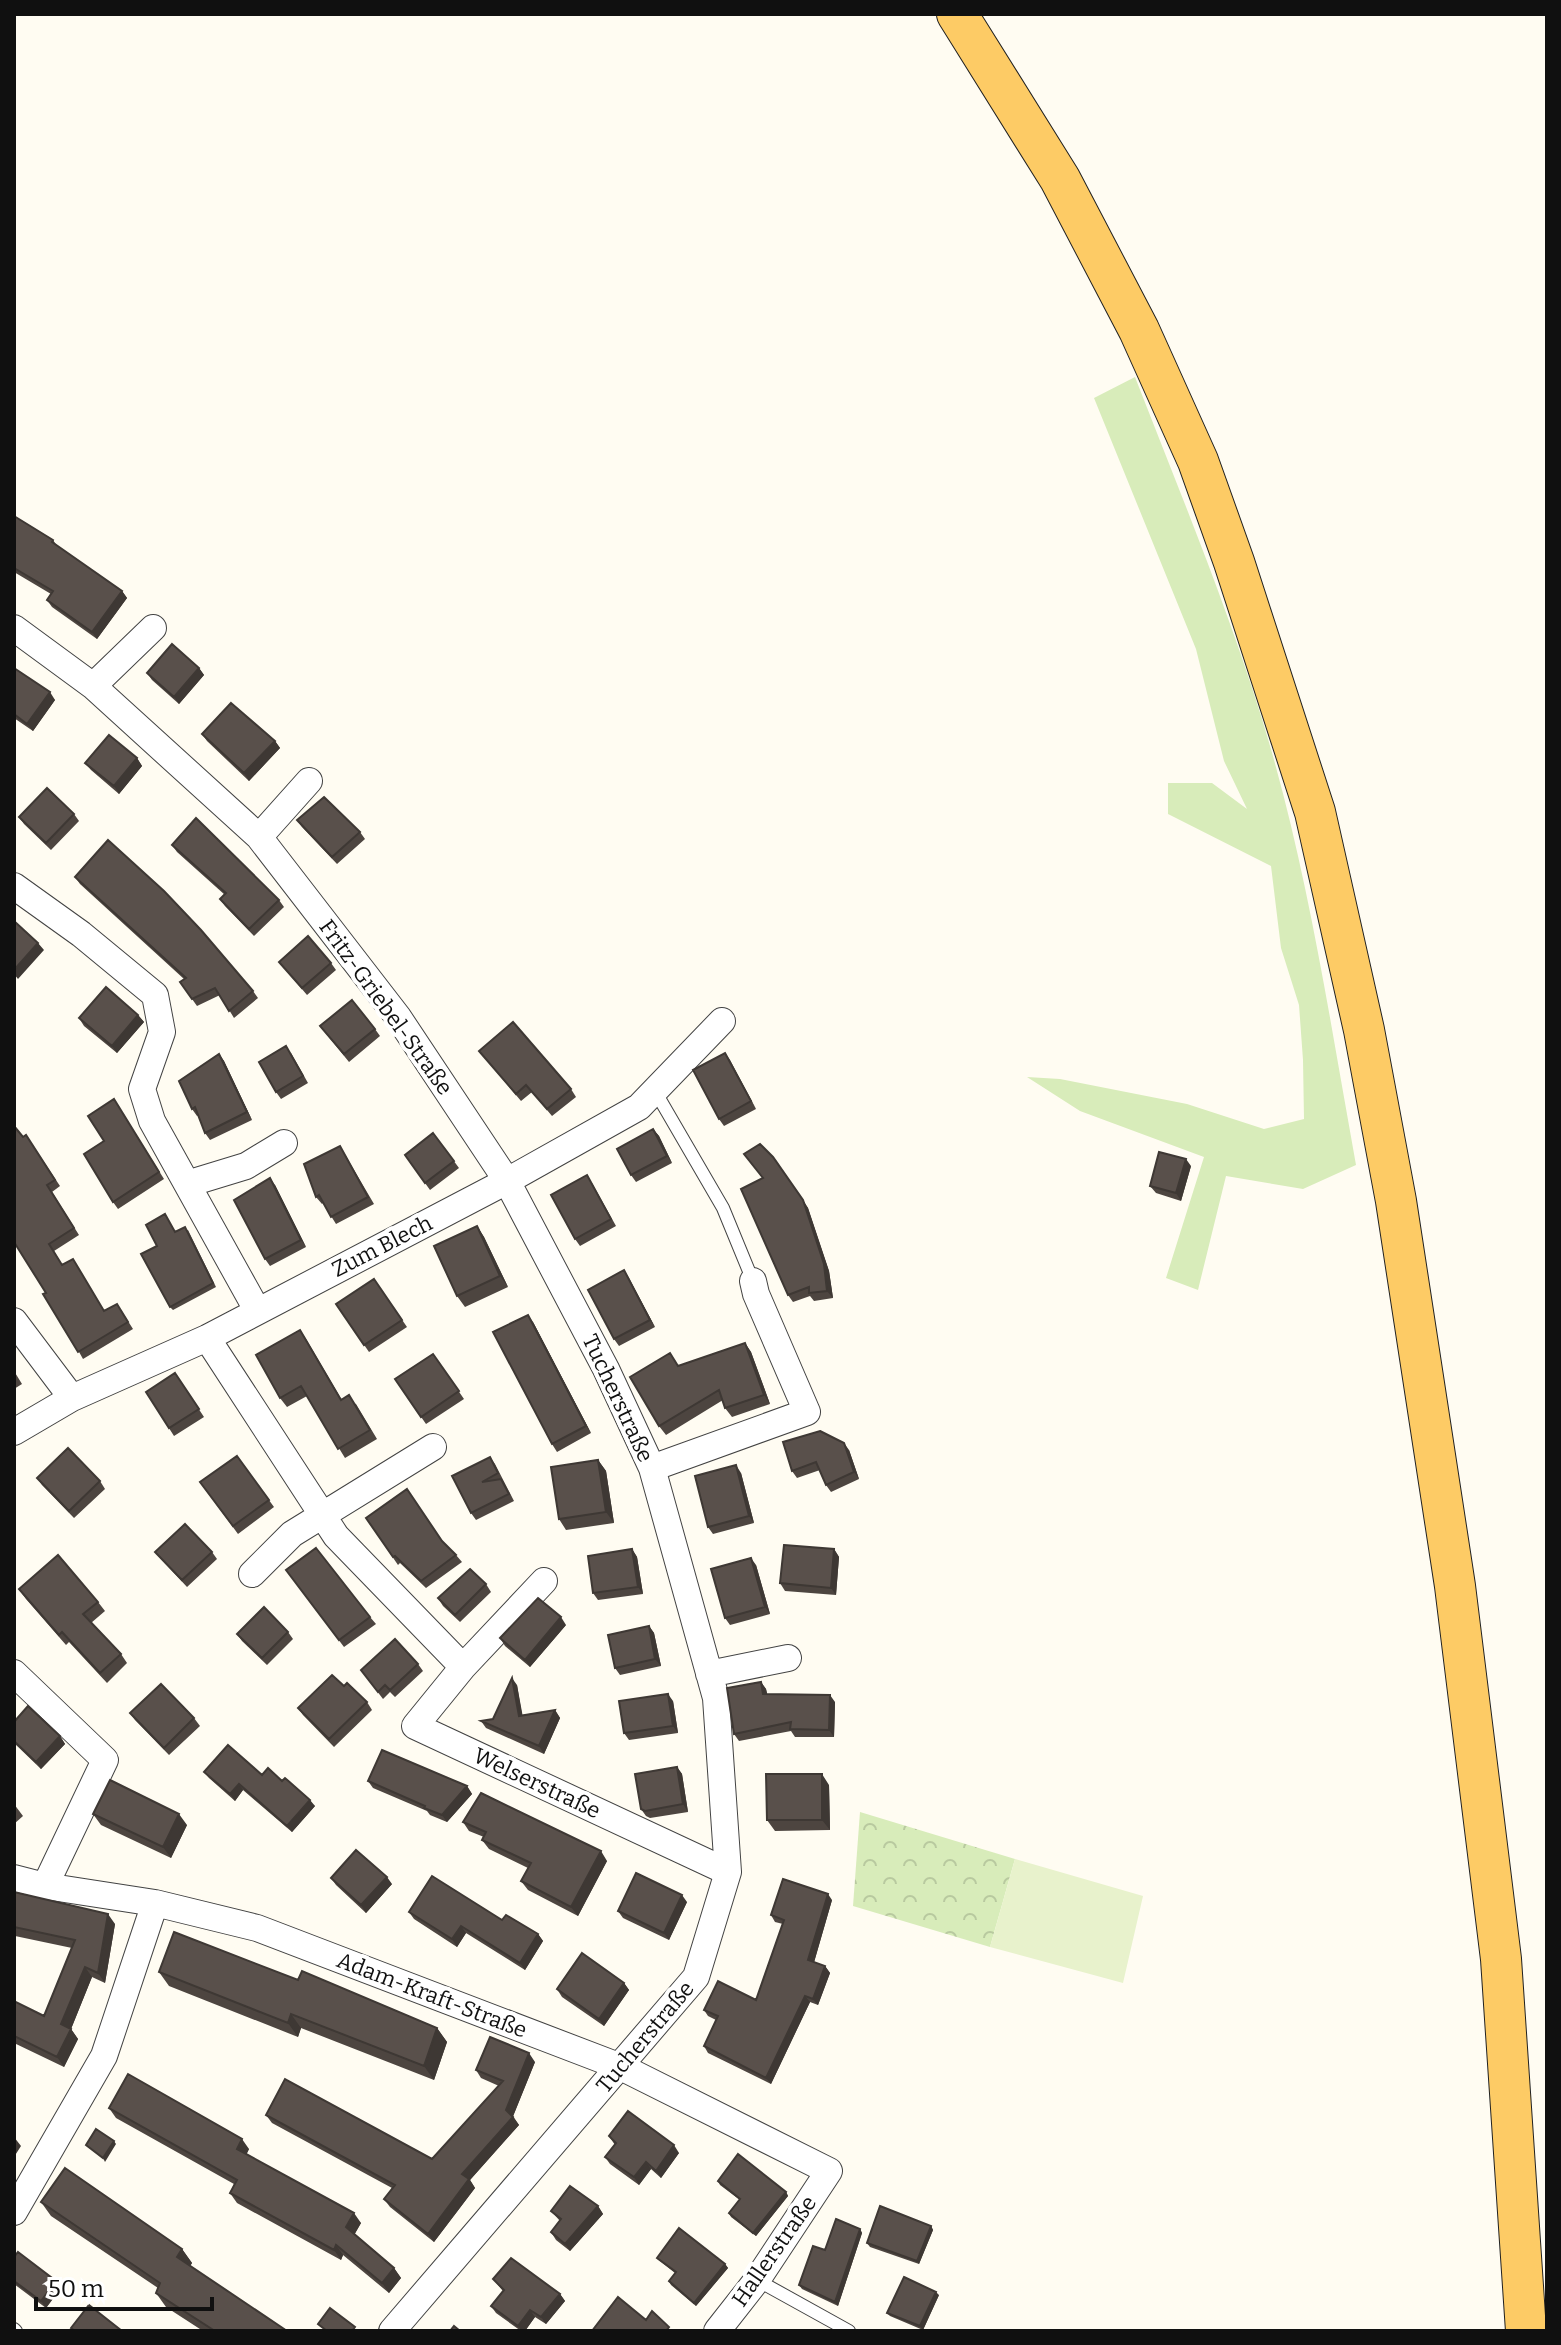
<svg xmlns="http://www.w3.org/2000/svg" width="1561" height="2345" font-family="Bitter,serif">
<defs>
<pattern id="park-crowns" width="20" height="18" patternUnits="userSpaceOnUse" patternTransform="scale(2)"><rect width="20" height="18" fill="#d8ecba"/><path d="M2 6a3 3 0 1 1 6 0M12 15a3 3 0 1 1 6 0" fill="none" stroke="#b8c99f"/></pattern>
</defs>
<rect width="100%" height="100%" fill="#fffcf2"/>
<path fill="#d8ecba" d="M1135,377C1179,490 1226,603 1262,719C1307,865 1329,1016 1356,1165L1303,1189L1226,1176L1198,1290L1166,1278L1204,1157L1080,1111L1027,1077L1060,1079L1187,1104L1264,1129L1304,1119L1303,1060L1299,1005L1281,948L1271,866L1168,814V783H1212L1247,809L1224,761L1196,649L1094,398Z"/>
<path fill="url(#park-crowns)" d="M860,1812L1015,1859L990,1947L853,1906Z"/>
<path fill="#e8f2cc" d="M1015,1859L1143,1896L1123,1983L990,1947Z"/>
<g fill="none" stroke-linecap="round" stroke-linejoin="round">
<g stroke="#434343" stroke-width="14">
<path id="lane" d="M655,1091L723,1208L753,1281
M757,2280L849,2331
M14,2329L16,2331"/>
</g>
<g stroke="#434343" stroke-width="28">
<path id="street" d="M14,628L93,686L259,837L398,1017L507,1181L606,1369L652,1468L716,1698L728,1872L696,1977L392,2331
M93,686L153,628
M259,837L309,781
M14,886L81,934L155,995L162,1032L142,1089L152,1121L257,1310
M187,1184L246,1166L284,1143
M14,1321L72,1398
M207,1338L336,1536L463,1667L415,1726L728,1872
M14,1432L72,1398L207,1338L507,1181L639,1107L722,1021
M652,1468L807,1412L756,1294L753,1281
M252,1574L292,1534L433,1447
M463,1667L544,1581
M14,1673L105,1760L45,1886
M709,1674L788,1658
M14,1878L45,1886L155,1903L257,1928L621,2067L829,2171L757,2280L717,2331
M14,2212L104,2056L155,1903"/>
</g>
<g stroke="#212121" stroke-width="42">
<path id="primary" d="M957,14L1060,179L1139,330L1198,461L1234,562L1315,812L1364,1030L1396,1201L1455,1586L1501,1959L1526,2331"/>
</g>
<use href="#lane" stroke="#fff" stroke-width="12"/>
<use href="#street" stroke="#fff" stroke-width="26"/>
<use href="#primary" stroke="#fdcb65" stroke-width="40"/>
</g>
<path fill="#4d4540" d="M14,516L53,540L57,546L122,591L127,598L97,639L52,607L47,600L51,594L14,572Z
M14,668L55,700L33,731L14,718Z
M199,668L204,675L179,704L152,680L147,673Z
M202,734L275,741L280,748L249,781L207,741Z
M137,758L142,766L119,794L91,770L85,763Z
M74,814L79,821L51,850L24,824L19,817Z
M297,820L360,832L365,839L337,864L302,827Z
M172,845L279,900L284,907L254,936L225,906L220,899L225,895L177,852Z
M75,877L253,991L258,998L234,1018L220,995L197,1006L180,982L184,979L80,884Z
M279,962L331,963L336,970L307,995Z
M138,1015L144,1022L117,1053L84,1026L79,1018Z
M320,1026L375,1029L380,1036L349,1062Z
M479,1051L571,1089L576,1097L552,1116L532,1092L521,1101Z
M291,1053L308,1083L281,1099L276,1092Z
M725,1053L756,1109L724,1126L719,1119Z
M219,1054L224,1061L252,1120L210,1140L205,1133L199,1115L197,1116L192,1109Z
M114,1099L164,1179L118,1209L113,1202L104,1141Z
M653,1129L659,1136L672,1163L636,1182L631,1175Z
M433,1133L459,1168L430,1190L405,1155Z
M26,1135L60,1186L52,1192L79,1235L54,1251L62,1265L104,1311L117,1304L133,1329L83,1359L46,1293L23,1137Z
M340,1146L374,1204L336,1224L323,1203L322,1204L316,1197Z
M773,1157L808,1208L829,1271L833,1298L814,1301L810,1296L793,1302L788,1295L762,1179Z
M1191,1166L1181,1201L1156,1193L1150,1186Z
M592,1183L616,1226L580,1246L575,1239Z
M275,1185L306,1247L270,1266L265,1259Z
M477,1226L484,1237L508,1287L465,1307L457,1296Z
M188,1230L216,1287L173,1310L170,1307L157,1246Z
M624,1270L655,1327L619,1346L614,1339Z
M374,1279L407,1327L369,1352L336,1304Z
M533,1322L591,1433L557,1452L552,1444Z
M300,1330L341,1399L356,1404L377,1439L345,1458L307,1396L287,1407L280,1398Z
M745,1343L751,1352L770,1404L732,1417L725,1408L723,1400L666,1435L659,1426L679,1366Z
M433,1354L464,1399L426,1424L395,1379Z
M14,1371L22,1384L14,1389Z
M175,1373L204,1417L174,1436L146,1392Z
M849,1450L859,1479L831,1492L826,1485L820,1470L797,1478L792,1471Z
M237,1456L274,1507L238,1534L200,1482Z
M490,1457L495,1464L514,1501L476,1520L471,1513Z
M598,1460L606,1471L614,1523L566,1530L559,1519Z
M741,1473L754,1523L713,1534L708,1527Z
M37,1478L100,1481L105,1489L74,1518L42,1485Z
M366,1518L442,1541L456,1555L462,1562L426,1588L400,1563L398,1565Z
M632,1549L637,1557L643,1594L598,1600L593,1593Z
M834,1549L839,1557L836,1595L785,1591L780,1583Z
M155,1552H212L217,1559L187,1587L161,1559Z
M756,1565L770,1614L730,1625L725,1618Z
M286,1570L370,1617L376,1624L344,1647Z
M486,1584L491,1592L460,1622L443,1606L438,1598Z
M19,1589L98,1602L105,1611L91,1623L121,1654L127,1663L107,1683L69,1642L66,1645L26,1599Z
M566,1625L530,1667L505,1646L500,1638Z
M649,1626L654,1633L661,1666L620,1675L615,1668Z
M288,1632L293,1639L267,1665L242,1641L237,1634Z
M418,1664L423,1671L395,1697L390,1692L383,1699L361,1670Z
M761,1682L766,1689L767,1694L835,1702L834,1737H795L791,1731L739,1741L734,1734Z
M517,1685L522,1715L555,1710L560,1718L544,1754L486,1728L481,1721L493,1719Z
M344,1686L367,1702L372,1710L334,1747L303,1715L298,1708Z
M673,1701L678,1733L629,1740L624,1733Z
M130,1713L194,1718L200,1726L169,1755L135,1720Z
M14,1722L60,1736L65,1744L41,1769L14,1743Z
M677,1767L682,1774L688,1812L650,1818L646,1816L641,1809Z
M204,1772L262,1775L315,1806L292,1832L243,1790L235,1801L209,1778Z
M368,1781L467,1786L472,1794L447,1822L430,1815L427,1811L373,1788Z
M829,1785L830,1830L775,1831L767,1820Z
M14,1804L23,1816L14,1824Z
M93,1814L187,1825L171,1858L101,1825Z
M463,1822L607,1861L578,1916L528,1890L521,1881L528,1868L489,1849L482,1840L484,1837L469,1831Z
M331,1878L392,1884L366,1913L336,1885Z
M14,1892L115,1924L105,1983L92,1977L71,2029L78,2039L64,2067L14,2043V2001L44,2016L72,1948L15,1936L14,1942Z
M832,1900L814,1962L825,1966L830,1973L818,2005L810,2002L771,2084L708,2053L704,2046L716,2020L708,2016L704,2010L756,2000L783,1924L775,1922L771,1915Z
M687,1902L669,1940L623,1918L618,1911Z
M409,1912L502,1920L538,1934L543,1941L525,1970L466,1933L457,1947L414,1919Z
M159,1972L298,1980L437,2028L447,2042L434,2080L301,2028L298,2037L169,1986Z
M624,1983L629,1990L604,2026L562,1997L557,1989Z
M535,2062L513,2116L519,2125L470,2180L475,2188L434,2242L390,2207L384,2199L392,2188L272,2123L266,2115L432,2159L499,2086L481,2078L476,2070Z
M109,2108L249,2149L246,2155L361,2223L354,2235L394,2268L401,2278L389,2293L343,2255L341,2260L237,2203L230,2193L234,2184L116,2118Z
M609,2136L679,2153L661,2178L651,2169L639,2185L610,2164L605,2157L615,2145Z
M718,2181L786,2192L788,2196L756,2236L731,2217L729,2213L740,2200L720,2185Z
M41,2202L182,2249L192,2263L190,2266L287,2331H203L166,2307L156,2293L158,2288L51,2216Z
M598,2206L603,2214L570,2251L556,2240L551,2232L560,2221L551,2211Z
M931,2226L933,2230L919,2264L870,2247L867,2243Z
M860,2229L862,2233L838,2306L802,2289L799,2285L825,2250Z
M14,2257L61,2288L46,2308L14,2284Z
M657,2258L725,2264L728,2268L696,2306L671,2285L669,2281L675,2273L660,2261Z
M493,2279L560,2294L565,2301L546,2324L535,2317L525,2331H521L496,2313L491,2306L503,2291Z
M939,2295L923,2330L890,2316L887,2313Z"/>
<path fill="#3e3834" d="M122,591L127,598L97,639L92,632Z
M199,668L204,675L179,704L174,697Z
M50,692L55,700L33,731L27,724Z
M275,741L280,748L249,781L244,773Z
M137,758L142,766L119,794L114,786Z
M38,943L44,950L18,979L14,974V970Z
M138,1015L144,1022L117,1053L112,1046Z
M725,1053L730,1060L756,1109L751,1101Z
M219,1054L224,1061L252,1120L247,1112Z
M653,1129L659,1136L672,1163L667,1156Z
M1186,1159L1191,1166L1181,1201L1176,1193Z
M270,1178L275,1185L306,1247L301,1240Z
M803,1200L808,1208L829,1271L833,1298L827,1291Z
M477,1226L484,1237L508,1287L500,1276Z
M624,1270L629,1278L655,1327L650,1320Z
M528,1315L533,1322L591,1433L586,1426Z
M300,1330L306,1339L347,1409L341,1400Z
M745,1343L751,1352L770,1404L764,1395Z
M844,1443L849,1450L859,1479L854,1472Z
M598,1460L606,1471L614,1523L606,1512Z
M736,1465L741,1473L754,1523L749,1516Z
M632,1549L637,1557L643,1594L638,1587Z
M834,1549L839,1557L836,1595L831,1588Z
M751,1558L756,1565L770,1614L765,1607Z
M561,1617L566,1625L530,1667L525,1660Z
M649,1626L654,1633L661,1666L655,1659Z
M512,1678L517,1685L524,1723L519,1716Z
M761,1682L766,1689L769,1701L763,1694Z
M668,1694L673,1701L678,1733L673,1726Z
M830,1695L835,1702L834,1737L829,1730Z
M555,1710L560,1718L544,1754L539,1746Z
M60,1736L65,1744L41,1769L36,1762Z
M677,1767L682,1774L688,1812L683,1804Z
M822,1774L829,1785L830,1830L822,1820Z
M239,1784L243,1790L235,1801L230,1794Z
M467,1786L472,1794L447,1822L442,1815Z
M310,1800L315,1806L292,1832L287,1826Z
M179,1814L187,1825L171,1858L163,1847Z
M601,1851L607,1861L578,1916L571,1907Z
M387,1877L392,1884L366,1913L361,1905Z
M828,1894L832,1900L813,1966L808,1960Z
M682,1895L687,1902L669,1940L664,1933Z
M108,1914L115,1924L105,1983L98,1973Z
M461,1926L466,1933L457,1947L452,1939Z
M538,1934L543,1941L525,1970L520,1963Z
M825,1966L830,1973L818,2005L813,1999Z
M85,1967L92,1977L71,2029L78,2039L64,2067L57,2057L61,2024Z
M624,1983L629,1990L604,2026L599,2019Z
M805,1996L810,2002L771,2084L766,2078Z
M291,2014L301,2028L298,2037L288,2023Z
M437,2028L447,2042L434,2080L424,2066Z
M529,2053L535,2062L512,2119L506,2110Z
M513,2117L519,2125L470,2180L475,2188L434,2242L428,2234L462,2174Z
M14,2137L21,2146L14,2157Z
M242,2139L249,2149L244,2159L237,2149Z
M114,2141L116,2144L105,2162L103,2158Z
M674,2145L679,2153L661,2178L656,2171Z
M646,2162L651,2169L639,2185L634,2177Z
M786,2192L788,2196L756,2236L753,2233Z
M598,2206L603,2214L570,2251L565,2244Z
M354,2213L361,2223L353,2237L346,2227Z
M931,2226L933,2230L919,2264L917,2261Z
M860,2229L862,2233L838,2306L835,2302Z
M336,2245L343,2255L341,2260L334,2250Z
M182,2249L192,2263L187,2271L177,2257Z
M725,2264L728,2268L696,2306L694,2303Z
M394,2268L401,2278L389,2293L382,2283Z
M56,2281L61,2288L46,2308L41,2301Z
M936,2292L939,2295L923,2330L920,2326Z
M560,2294L565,2301L546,2324L541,2317Z
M530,2310L535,2317L525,2331H522L518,2326Z"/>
<path fill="#59504b" stroke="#3e3834" stroke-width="2" d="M14,516L53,540L52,542L122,591L92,632L47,600L53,591L14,568Z
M172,644L199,668L174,697L147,673Z
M14,668L50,692L27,724L14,714Z
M231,703L275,741L244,773L202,734Z
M109,735L137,758L114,786L85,763Z
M47,788L74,814L46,843L19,817Z
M324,797L360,832L332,857L297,820Z
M196,818L279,900L249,929L220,899L226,893L172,845Z
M108,840L164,891L201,930L253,991L229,1011L215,988L192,999L180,982L186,978L75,877Z
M14,921L38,943L14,970Z
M308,936L331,963L302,988L279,962Z
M106,987L138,1015L112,1046L79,1018Z
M352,1000L375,1029L344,1054L320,1026Z
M513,1022L571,1089L547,1109L526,1085L516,1094L479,1051Z
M286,1046L303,1076L276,1092L259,1062Z
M725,1053L751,1101L719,1119L693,1070Z
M219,1054L247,1112L205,1133L195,1107L192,1109L179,1081Z
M114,1099L159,1172L113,1202L84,1154L104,1141L88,1116Z
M14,1126L23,1137L26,1135L55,1180L47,1185L74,1228L49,1244L62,1265L73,1259L104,1311L117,1304L128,1322L78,1352L43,1294L46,1293L14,1242Z
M653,1129L667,1156L631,1175L617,1149Z
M433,1133L454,1161L425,1183L405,1155Z
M760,1144L773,1157L803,1200L824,1264L827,1291L809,1293V1287L788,1295L741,1189L763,1178L744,1154Z
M340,1146L368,1197L331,1217L319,1195L316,1197L304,1164Z
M1159,1152L1186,1159L1176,1193L1150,1186Z
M587,1175L611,1219L575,1239L551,1195Z
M270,1178L301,1240L265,1259L234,1200Z
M165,1214L175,1232L185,1227L213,1283L170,1307L141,1254L157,1246L146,1225Z
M477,1226L500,1276L457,1296L434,1246Z
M624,1270L650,1320L614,1339L588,1290Z
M374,1279L402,1320L364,1345L336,1304Z
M528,1315L586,1426L552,1444L493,1332Z
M300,1330L341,1400L349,1395L370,1430L338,1449L301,1386L280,1398L256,1355Z
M745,1343L764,1395L725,1408L719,1390L659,1426L630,1377L670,1353L678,1366Z
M433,1354L459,1391L421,1417L395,1379Z
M175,1373L199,1409L169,1428L146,1392Z
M820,1431L844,1443L854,1472L826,1485L816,1462L792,1471L783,1442Z
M68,1448L100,1481L69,1511L37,1478Z
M237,1456L269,1500L233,1526L200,1482Z
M490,1457L498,1473L482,1482L501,1479L509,1494L471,1513L452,1476Z
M598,1460L606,1512L559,1519L551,1467Z
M736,1465L749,1516L708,1527L695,1476Z
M407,1489L442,1541L456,1555L421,1581L395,1556L393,1557L366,1518Z
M185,1524L212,1552L182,1580L155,1552Z
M784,1545L834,1549L831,1588L780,1583Z
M316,1548L370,1617L339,1640L286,1570Z
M632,1549L638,1587L593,1593L588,1556Z
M58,1555L98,1602L83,1614L121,1654L100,1673L62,1632L59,1635L19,1589Z
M751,1558L765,1607L725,1618L711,1569Z
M470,1569L486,1584L455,1615L438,1598Z
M538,1598L561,1617L525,1660L500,1638Z
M264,1607L288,1632L262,1658L237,1634Z
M649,1626L655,1659L615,1668L608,1635Z
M395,1639L418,1664L390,1690L385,1685L378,1692L361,1670Z
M332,1675L344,1686L347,1683L367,1702L329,1739L298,1708Z
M512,1678L519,1716L555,1710L539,1746L481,1721L493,1719Z
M761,1682L763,1694L830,1695L829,1730L790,1729L791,1722L734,1734L727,1688Z
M161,1684L194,1718L164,1748L130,1713Z
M668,1694L673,1726L624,1733L619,1701Z
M28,1706L60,1736L36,1762L14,1741V1722Z
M228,1745L262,1775L268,1768L282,1781L285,1778L310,1800L287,1826L239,1784L230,1794L204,1772Z
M382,1750L467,1786L442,1815L424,1808L425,1806L368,1781Z
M677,1767L683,1804L645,1811L641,1809L635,1774Z
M766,1774H822V1820H767Z
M110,1780L179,1814L163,1847L93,1814Z
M481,1793L601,1851L571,1907L521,1881L531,1863L482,1840L486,1832L463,1822Z
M356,1850L387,1877L361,1905L331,1878Z
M636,1873L682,1895L664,1933L618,1911Z
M432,1876L502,1920L506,1915L538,1934L520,1963L461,1926L452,1939L409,1912Z
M783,1879L828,1894L808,1960L825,1966L813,1999L805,1996L766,2078L704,2046L718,2016L704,2010L718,1981L756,2000L784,1920L771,1915Z
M14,1892L108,1914L98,1973L85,1967L61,2024L71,2029L57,2057L14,2036V2001L44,2016L75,1940L14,1927Z
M174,1932L298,1980L302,1971L437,2028L424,2066L291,2014L288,2023L159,1972Z
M582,1953L624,1983L599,2019L557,1989Z
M490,2037L529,2053L506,2110L513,2117L462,2174L469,2179L428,2234L384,2199L395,2185L266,2115L285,2079L432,2159L503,2081L476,2070Z
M128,2074L242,2139L237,2149L354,2213L346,2227L394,2268L382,2283L336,2245L334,2250L230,2193L237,2180L109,2108Z
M628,2111L674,2145L656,2171L646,2162L634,2177L605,2157L616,2143L609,2136Z
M96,2129L114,2141L103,2158L86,2145Z
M738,2154L786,2192L753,2233L729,2213L740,2199L718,2181Z
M65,2168L182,2249L177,2257L287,2331H215L156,2293L160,2283L41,2202Z
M570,2186L598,2206L565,2244L551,2232L561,2219L551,2211Z
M880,2206L931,2226L917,2261L867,2243Z
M836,2219L860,2229L835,2302L799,2285L813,2246L825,2250Z
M679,2228L725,2264L694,2303L669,2281L676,2272L657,2258Z
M18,2252L56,2281L41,2301L14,2281V2257Z
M511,2258L560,2294L541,2317L530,2310L518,2326L491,2306L504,2290L493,2279Z
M904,2277L936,2292L920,2326L887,2313Z
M618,2297L646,2320L652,2311L669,2327L666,2331H592Z
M89,2305L122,2331H75L71,2328Z
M330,2308L355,2327L352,2331H327L318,2324Z
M454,2326L460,2331H450Z"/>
<g text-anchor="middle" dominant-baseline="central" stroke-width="8" stroke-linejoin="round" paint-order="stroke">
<g font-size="22" fill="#101010" stroke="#fff">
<text transform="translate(386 1007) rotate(54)">Fritz-Griebel-Straße</text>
<text transform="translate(382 1246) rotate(-27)">Zum Blech</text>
<text transform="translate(618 1398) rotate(65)">Tucherstraße</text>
<text transform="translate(537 1783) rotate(25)">Welserstraße</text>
<text transform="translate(432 1995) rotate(21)">Adam-Kraft-Straße</text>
<text transform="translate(645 2037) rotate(-50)">Tucherstraße</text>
<text transform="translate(774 2251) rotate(-55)">Hallerstraße</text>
</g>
</g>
<rect width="1561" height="2345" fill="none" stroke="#101010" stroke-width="32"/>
<path d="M36 2297v12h176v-12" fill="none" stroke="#101010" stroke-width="4"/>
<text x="48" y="2297" font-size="24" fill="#101010" stroke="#ffffff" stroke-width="6" paint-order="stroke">50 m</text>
</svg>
